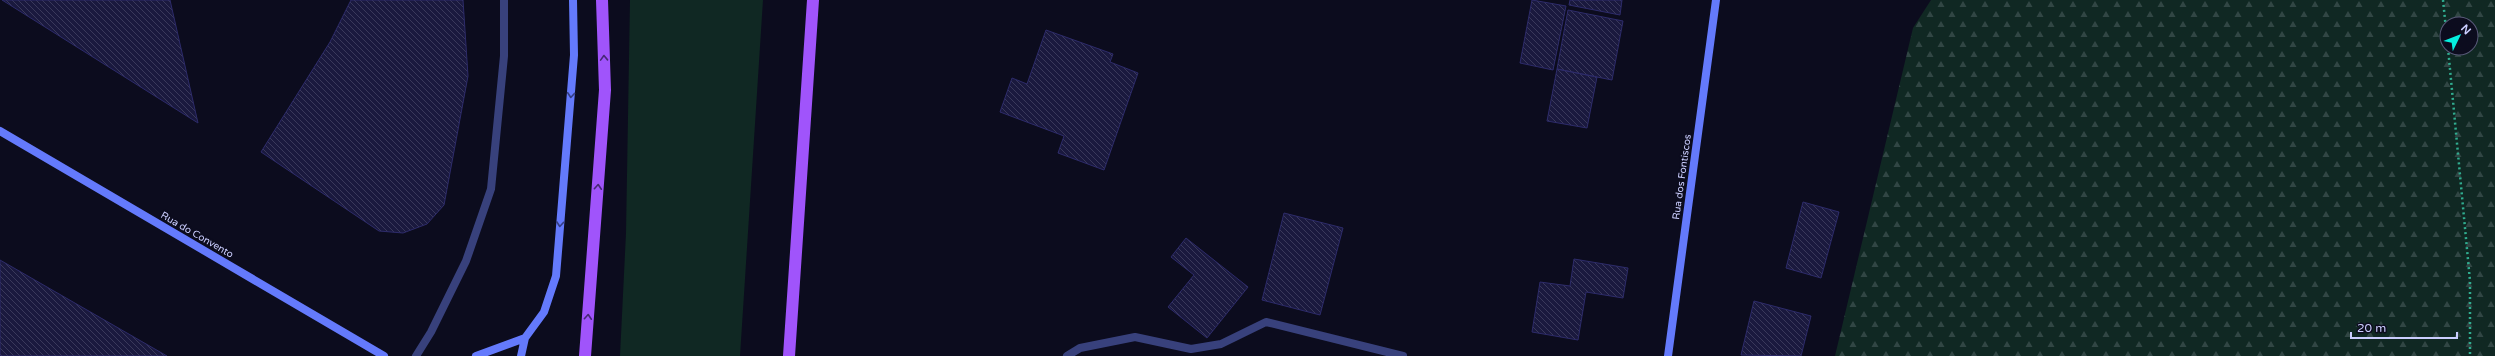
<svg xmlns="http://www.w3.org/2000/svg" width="2495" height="356" font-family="'Varela Round',sans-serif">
<defs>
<pattern id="forest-firs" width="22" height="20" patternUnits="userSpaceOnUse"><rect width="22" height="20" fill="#102823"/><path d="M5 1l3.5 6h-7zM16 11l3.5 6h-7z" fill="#314644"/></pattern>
<pattern id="building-back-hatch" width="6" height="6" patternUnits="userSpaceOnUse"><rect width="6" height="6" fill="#1a193e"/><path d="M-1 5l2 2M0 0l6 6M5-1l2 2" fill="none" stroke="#3a395b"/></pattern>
</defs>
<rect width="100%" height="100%" fill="#0c0c1e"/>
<path fill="#102823" d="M630,0H763L740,356H620L626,233Z"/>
<path fill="url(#forest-firs)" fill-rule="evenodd" d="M1931,0H2495V356H1835L1913,28ZM2447,24H2471V48H2447Z"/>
<path fill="url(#building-back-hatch)" stroke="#2d2b6a" d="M2,0H170L198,123Z
M351,0H463L468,76L444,205L427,224L403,233L379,231L261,152L330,42Z
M1532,0L1566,6L1553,70L1520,63Z
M1570,0H1622L1620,15L1569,5Z
M1568,10L1623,21L1612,80L1557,69Z
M1046,30L1113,54L1110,62L1138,73L1104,170L1058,153L1064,136L1000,112L1012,78L1027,84Z
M1557,69L1597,77L1587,128L1547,121Z
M1803,202L1839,212L1821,278L1786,268Z
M1284,213L1343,228L1320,315L1262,300Z
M1186,238L1248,287L1207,338L1168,307L1194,275L1171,257Z
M1574,259L1628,268L1623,298L1586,292L1578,340L1532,332L1540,282L1570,286Z
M0,260L167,356H0Z
M1754,301L1811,316L1801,356L1741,355Z"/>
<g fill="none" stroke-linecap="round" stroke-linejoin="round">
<path stroke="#30ad90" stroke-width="2.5" stroke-dasharray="2 3" stroke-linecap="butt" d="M2443,0L2447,39
M2448,48L2470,281V356"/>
<path stroke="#38417c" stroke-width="8" d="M416,356L431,332L466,261L491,189L504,56V0"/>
<path stroke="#38417c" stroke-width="8" d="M1067,356L1080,348L1135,337L1191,349L1221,344L1266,322L1403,356"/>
<path stroke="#647afc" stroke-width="8" d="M0,131L384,356
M476,356L525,338
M521,356L525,338L544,312L556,276L574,55L573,0
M1668,356L1716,0"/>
<path stroke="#a054fb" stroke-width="12" d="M585,356L605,90L602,0
M789,356L813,0"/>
</g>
<defs><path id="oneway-chevron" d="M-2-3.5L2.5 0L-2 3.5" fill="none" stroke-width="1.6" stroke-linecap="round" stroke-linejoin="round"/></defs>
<g stroke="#472976">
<use href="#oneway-chevron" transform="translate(604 58) rotate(-92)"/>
<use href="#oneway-chevron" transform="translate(598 187) rotate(-86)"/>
<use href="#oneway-chevron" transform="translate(588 317) rotate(-86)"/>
</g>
<g stroke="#343d82">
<use href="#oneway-chevron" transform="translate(571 95) rotate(95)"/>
<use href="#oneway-chevron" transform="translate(560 224) rotate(95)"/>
</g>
<g text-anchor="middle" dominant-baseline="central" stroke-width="4" stroke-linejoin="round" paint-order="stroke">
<g font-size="10" fill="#cacdfe" stroke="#0c0c1e">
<text transform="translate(1682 177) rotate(-82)">Rua dos Fontiscos</text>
<text transform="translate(197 235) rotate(30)">Rua do Convento</text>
</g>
</g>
<g transform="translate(2459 36) rotate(47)"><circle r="19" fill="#0c0c1e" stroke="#585978"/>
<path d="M0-3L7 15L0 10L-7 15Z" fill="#05efdf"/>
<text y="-6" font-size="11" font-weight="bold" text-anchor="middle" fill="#cacdfe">N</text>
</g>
<path d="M2351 332v6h106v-6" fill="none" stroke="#cacdfe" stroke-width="2"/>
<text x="2357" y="332" font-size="12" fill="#cacdfe" stroke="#0c0c1e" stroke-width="3" paint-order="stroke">20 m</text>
</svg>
